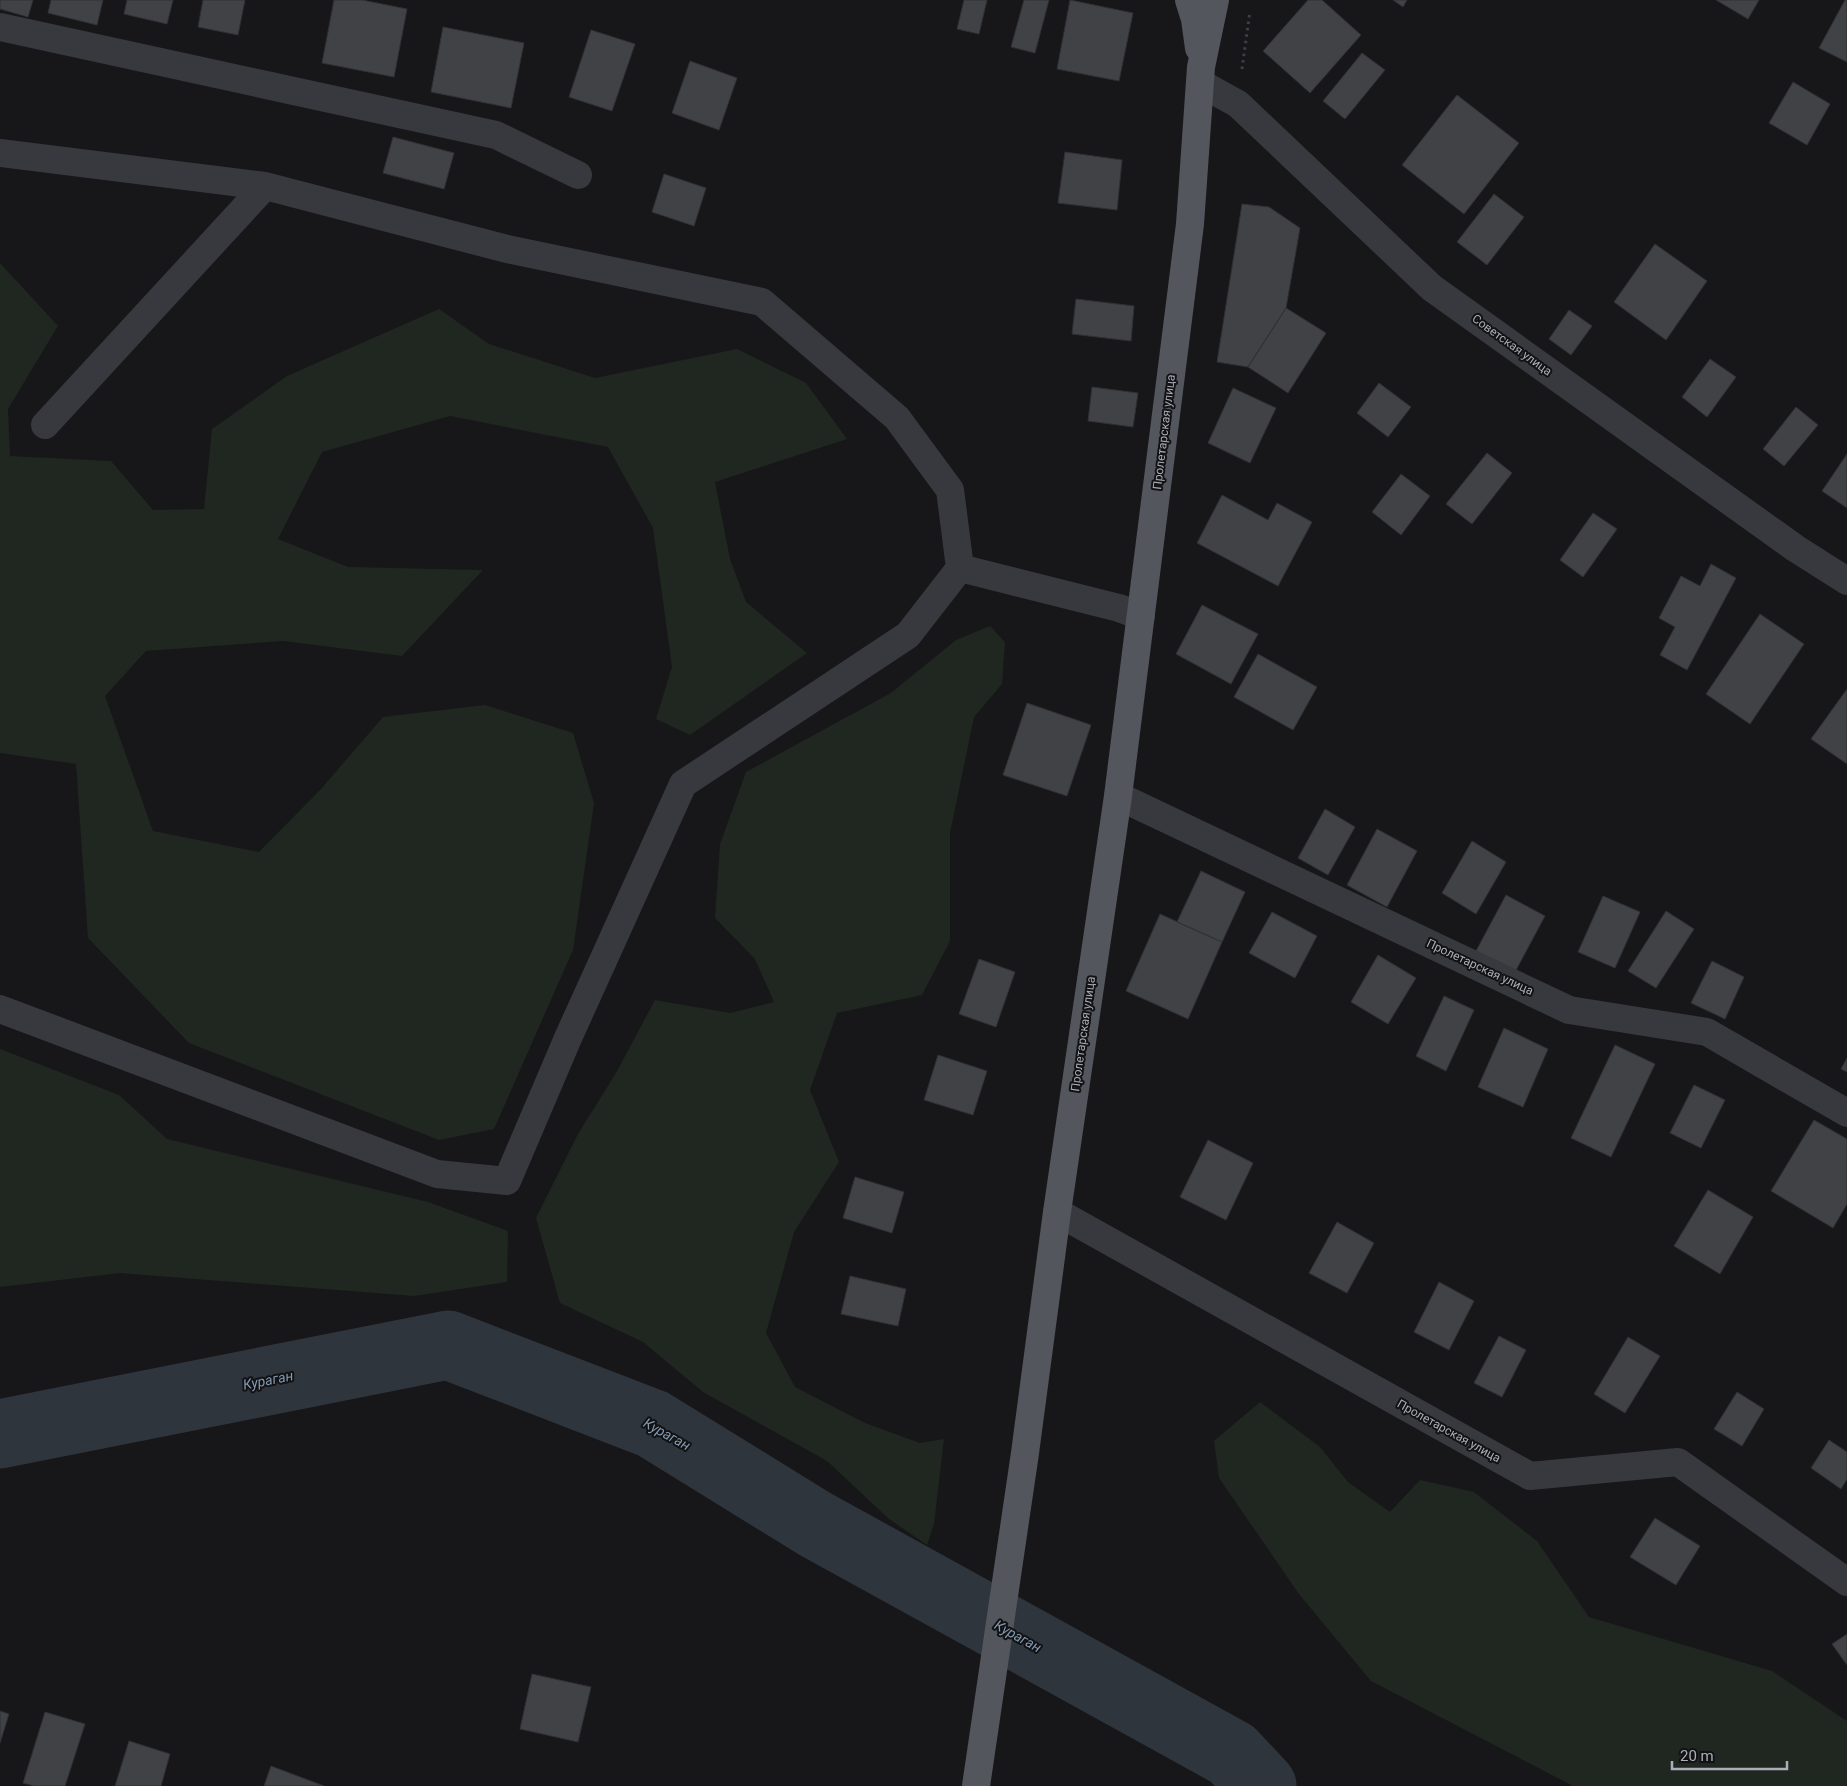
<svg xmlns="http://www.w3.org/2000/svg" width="1847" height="1786" font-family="Roboto,sans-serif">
<rect width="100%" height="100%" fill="#171719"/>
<path fill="#1f2720" d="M0,263L58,326L8,409L10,456L111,461L153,510L204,509L212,429L287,376L439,309L489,344L595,378L737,349L806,383L847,439L715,482L730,559L746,602L807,653L690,735L656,719L672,667L653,528L608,447L450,416L322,452L278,539L348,567L483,570L402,656L283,641L146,651L105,696L153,831L259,852L321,789L383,717L485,705L573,733L594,803L573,950L494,1129L439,1140L189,1043L88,938L76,764L0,753Z
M990,626L1005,642L1002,684L974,717L950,833V941L922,995L837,1013L810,1090L839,1162L794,1232L766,1333L795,1387L865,1423L920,1443L944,1439L934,1524L927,1545L889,1519L827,1461L703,1392L643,1342L560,1303L536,1218L578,1134L616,1073L655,1000L730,1013L774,1002L755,959L715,918L720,844L746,772L891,693L956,640Z
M0,1049L119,1095L167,1139L428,1202L508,1231L507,1282L414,1296L120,1273L0,1287Z
M1260,1402L1320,1447L1348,1482L1390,1512L1420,1480L1474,1492L1537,1541L1589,1617L1772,1671L1847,1721V1786H1573L1371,1681L1299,1594L1219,1478L1214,1441Z"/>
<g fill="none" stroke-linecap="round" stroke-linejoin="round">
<path stroke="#2e353d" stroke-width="69" d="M0,1434L448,1345L653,1424L815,1524L1232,1754L1262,1786"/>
</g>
<path fill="#414246" stroke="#313135" d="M0,0H33L28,17L0,9Z
M51,0H103L97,25L48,13Z
M127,0H173L167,24L124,14Z
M203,0H245L238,35L198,27Z
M334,0H362L407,9L394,77L322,63Z
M964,0H987L979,34L957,29Z
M1024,0H1049L1035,53L1011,47Z
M1070,0L1133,13L1119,81L1057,69Z
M1308,0H1322L1361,35L1310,93L1263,51Z
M1393,0H1407L1403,7Z
M1716,0H1759L1748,19Z
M1845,0H1847V62L1819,48Z
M443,27L524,43L511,108L431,92Z
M591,30L635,44L612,111L569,97Z
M1362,53L1385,70L1345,119L1323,101Z
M690,61L737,78L719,130L672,113Z
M1793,82L1830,104L1807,145L1769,123Z
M1457,95L1519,143L1464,214L1402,165Z
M393,137L454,153L444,189L383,173Z
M1065,152L1122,160L1117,210L1058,203Z
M664,174L706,188L694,226L652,212Z
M1494,194L1524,217L1487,265L1457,242Z
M1242,204L1269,207L1300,228L1286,308L1248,367L1217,362Z
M1655,244L1707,281L1666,340L1614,302Z
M1076,299L1134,306L1131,341L1072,334Z
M1286,308L1326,333L1288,393L1248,367Z
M1569,310L1592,326L1571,355L1549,339Z
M1710,359L1736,377L1707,417L1682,397Z
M1379,383L1411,407L1388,437L1357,413Z
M1092,387L1138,393L1133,427L1088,421Z
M1233,388L1276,408L1250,463L1208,443Z
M1796,407L1818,425L1784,466L1763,449Z
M1487,453L1512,473L1472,524L1446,504Z
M1847,454V508L1822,491Z
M1401,474L1430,496L1401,535L1372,512Z
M1222,495L1268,520L1277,503L1312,522L1278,586L1197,543Z
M1593,513L1617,529L1583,577L1560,560Z
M1711,564L1736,578L1687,670L1660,655L1675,627L1659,618L1681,576L1700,586Z
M1202,605L1258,634L1231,684L1176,654Z
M1760,614L1804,644L1750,724L1706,694Z
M1258,654L1317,687L1293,730L1234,697Z
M1847,689V764L1811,739Z
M1027,703L1091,725L1067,796L1003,775Z
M1325,809L1355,827L1328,875L1298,858Z
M1377,829L1417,851L1387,907L1347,885Z
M1472,841L1506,862L1476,914L1442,893Z
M1201,871L1245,892L1222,942L1177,922Z
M1506,895L1545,916L1515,972L1476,951Z
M1603,896L1640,912L1615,968L1578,952Z
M1666,911L1694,929L1656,988L1628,971Z
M1272,912L1317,936L1295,978L1249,953Z
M1160,914L1222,942L1188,1019L1126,991Z
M1378,955L1416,978L1388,1024L1351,1002Z
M979,959L1015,972L996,1027L959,1014Z
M1712,961L1744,977L1725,1019L1691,1003Z
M1444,996L1474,1010L1446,1071L1416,1056Z
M1504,1028L1548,1049L1523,1107L1478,1087Z
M1615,1045L1655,1064L1611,1157L1571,1138Z
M938,1055L987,1071L973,1115L924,1100Z
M1847,1058V1072L1841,1069Z
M1694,1085L1725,1100L1701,1148L1670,1133Z
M1814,1120L1847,1139V1204L1833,1228L1771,1191Z
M1208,1140L1253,1163L1226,1220L1180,1197Z
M855,1177L904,1192L892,1233L843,1218Z
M1708,1190L1753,1217L1720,1274L1674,1246Z
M1337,1222L1374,1243L1347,1293L1309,1273Z
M850,1276L906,1289L898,1326L841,1314Z
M1439,1282L1474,1301L1449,1350L1414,1332Z
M1499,1336L1526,1350L1502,1397L1474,1383Z
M1628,1337L1660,1356L1625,1413L1594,1394Z
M1737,1392L1764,1409L1742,1446L1714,1429Z
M1829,1440L1847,1452V1479L1841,1489L1811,1468Z
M1655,1518L1700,1546L1676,1585L1630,1557Z
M1847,1634V1665L1832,1644Z
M532,1674L591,1687L578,1742L520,1729Z
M0,1711L9,1714L0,1743Z
M45,1712L85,1724L65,1786H34L23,1783Z
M129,1741L170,1754L161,1786H115Z
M271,1766L324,1786H264Z"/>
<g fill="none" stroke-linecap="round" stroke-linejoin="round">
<path stroke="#3e4045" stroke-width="3" stroke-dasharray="2.5 4" stroke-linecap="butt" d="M1242,69L1250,11"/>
<path stroke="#38393e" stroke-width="28" d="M0,27L496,135L578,175
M1200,83L1238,104L1432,288L1795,548L1847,581
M0,153L265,186L507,249L762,302L897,418L950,490L960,568L908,635L683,784L568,1038L507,1181L437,1174L0,1009
M45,425L265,186
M960,568L1119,608L1141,616
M1118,796L1569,1010L1707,1032L1847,1113
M1057,1212L1530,1476L1678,1462L1847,1582"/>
<path stroke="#54565d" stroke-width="28" d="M1189,0L1195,19L1199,48
M976,1786L1025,1453L1057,1212L1118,796L1190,224L1201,67L1215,0"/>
</g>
<g text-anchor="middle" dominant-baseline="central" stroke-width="4" stroke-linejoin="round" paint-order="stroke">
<g font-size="12" fill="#aaaeb8" stroke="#121214">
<text transform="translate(1512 345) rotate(36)">Советская улица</text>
<text transform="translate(1164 432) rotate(-83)">Пролетарская улица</text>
<text transform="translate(1480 967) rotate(25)">Пролетарская улица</text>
<text transform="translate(1083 1034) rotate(-82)">Пролетарская улица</text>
<text transform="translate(1449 1431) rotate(29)">Пролетарская улица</text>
</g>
<g font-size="14" font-style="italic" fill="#829ab2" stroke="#121214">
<text transform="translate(268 1380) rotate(-11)">Кураган</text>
<text transform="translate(667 1434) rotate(29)">Кураган</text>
<text transform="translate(1018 1636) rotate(29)">Кураган</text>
</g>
</g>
<path d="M1672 1761v8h115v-8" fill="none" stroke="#aaaeb8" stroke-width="2.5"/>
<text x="1680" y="1761" font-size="15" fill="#aaaeb8" stroke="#121214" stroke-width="4" paint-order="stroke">20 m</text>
</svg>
